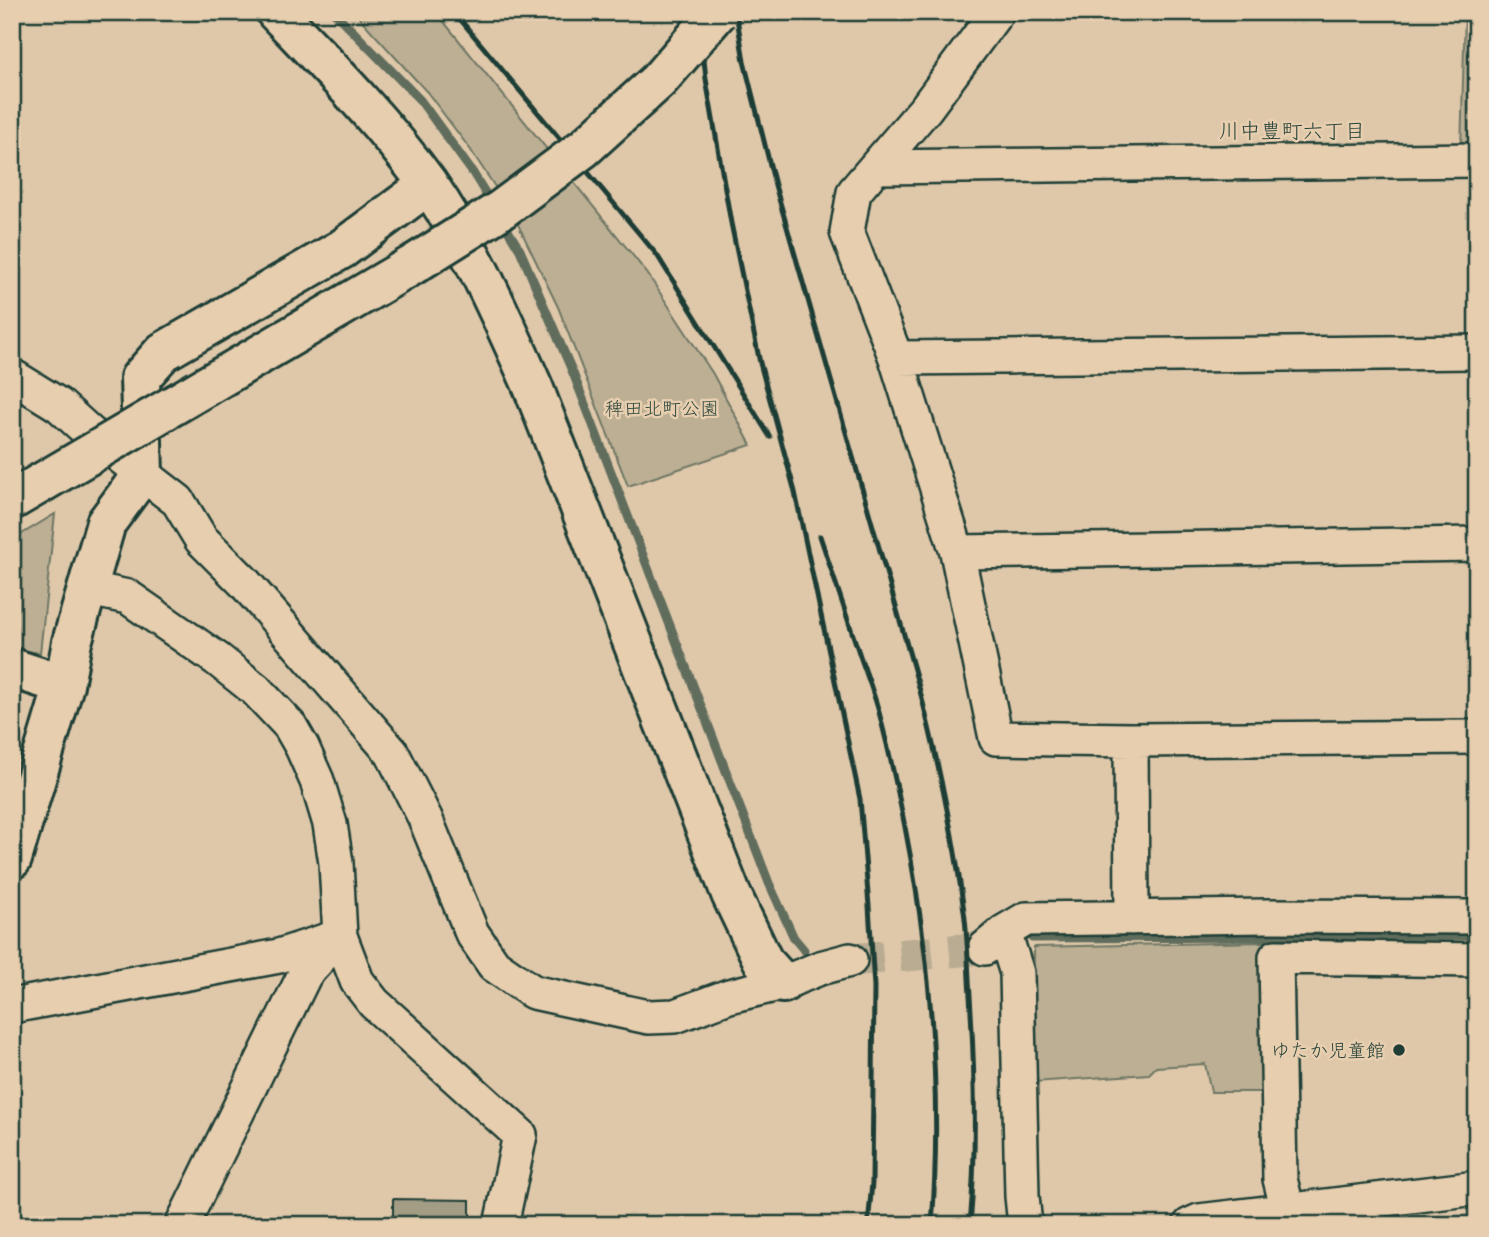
<svg xmlns="http://www.w3.org/2000/svg" width="1489" height="1237" font-family="'Shantell Sans','Klee One',sans-serif">
<rect width="100%" height="100%" fill="#dfc8aa"/>
<filter id="ink" filterUnits="userSpaceOnUse"><feTurbulence type="fractalNoise" baseFrequency=".0143" numOctaves="2"/><feDisplacementMap in="SourceGraphic" scale="14" xChannelSelector="R" yChannelSelector="G"/><feConvolveMatrix kernelMatrix="1 2 1 2 8 2 1 2 1" color-interpolation-filters="sRGB"/></filter>
<g filter="url(#ink)">
<path fill="#bcaf94" stroke="#6e7664" stroke-width="2" d="M354,12H436L647,273L713,374L751,445L628,486L558,307L513,214L470,149L427,92Z
M1465,12H1477V150H1461Z
M55,514L40,653L12,649V540Z
M1264,942L1266,1092H1211L1205,1064L1156,1067L1149,1074L1034,1082V947Z"/>
<g fill="none" stroke-linecap="round" stroke-linejoin="round">
<path stroke="#616d5d" stroke-width="9" d="M334,12L420,100L473,173L492,204
M501,219L520,250L573,373L769,883L794,938L804,950
M1032,938L1477,936"/>
</g>
<path fill="#a39d85" stroke="#1f3d34" stroke-width="2" d="M393,1199L470,1200V1225H393Z"/>
<g fill="none" stroke-linecap="round" stroke-linejoin="round">
<path stroke="#b9ac92" stroke-width="33" stroke-dasharray="33 17" stroke-linecap="butt" d="M850,960L985,948"/>
<g stroke="#1f3d34" stroke-width="38">
<path id="minor" d="M997,12L926,108L854,192L847,232L896,358L957,552L996,738L1131,740L1477,737
M876,167L1477,160
M896,358L1477,352
M12,376L59,405L90,433L178,501L201,539L244,582L392,753L425,818L472,933L494,965L533,992L648,1017L675,1016L729,996L783,983L820,968L850,960
M957,552L1477,544
M89,589L128,597L217,659L256,690L290,726L302,747L317,781L330,824L336,863L340,936L357,981L374,1003L520,1135L501,1225
M1131,740L1132,918
M1004,932L1017,973L1022,1196L1025,1225
M985,948L1004,932L1026,919L1269,916L1477,917
M12,1004L17,1005L279,956L340,936
M1288,1211L1280,1179L1276,957L1477,960
M182,1225L305,974L338,938
M1190,1225L1199,1221L1477,1188"/>
</g>
<g stroke="#1f3d34" stroke-width="44">
<path id="tertiary" d="M276,12C329,67 383,122 428,184C471,246 502,318 533,387L731,894L763,961L783,983
M12,500L41,483
M12,668L64,685
M12,859L64,685L72,642L106,523L143,473L140,378L163,352L342,249L428,185"/>
</g>
<use href="#minor" stroke="#e7ceaf" stroke-width="33"/>
<use href="#tertiary" stroke="#e7ceaf" stroke-width="38"/>
<path stroke="#1f3d34" stroke-width="5" d="M454,12L657,255L770,437
M699,12L706,79L731,223L760,363L795,492L860,799L869,906L874,987L872,1183L868,1225
M736,12L744,61L775,185L919,687C938,761 954,836 964,911C968,939 968,968 970,996C975,1072 977,1149 970,1225
M820,536C833,576 847,616 860,656C867,676 875,696 880,716C922,881 945,1055 932,1225"/>
<g stroke="#1f3d34" stroke-width="44" stroke-linecap="butt">
<path id="tertiary-bridge" d="M41,483L411,266L502,209L584,148L658,81L718,12"/>
</g>
<use href="#tertiary-bridge" stroke="#e7ceaf" stroke-width="38"/>
</g>
</g>
<circle fill="#1f3d34" stroke="#e7ceaf" stroke-width="2.5" cx="1399" cy="1050" r="7"/>
<g text-anchor="middle" dominant-baseline="central" stroke-width="5" stroke-linejoin="round" paint-order="stroke">
<g font-size="19" fill="#2f483e" stroke="#e7ceaf">
<text x="662" y="408">稗田北町公園</text>
</g>
<g font-size="19" fill="#1f3d34" stroke="#e7ceaf" text-anchor="end">
<text x="1385" y="1050">ゆたか児童館</text>
</g>
<g font-size="21" fill="#1f3d34" stroke="#e7ceaf">
<text x="1292" y="131">川中豊町六丁目</text>
</g>
</g>
<rect width="1489" height="1237" fill="none" stroke="#e7ceaf" stroke-width="42"/>
<rect x="21" y="21" width="1447" height="1195" fill="none" stroke="#1f3d34" stroke-width="2.5" filter="url(#ink)"/>
</svg>
